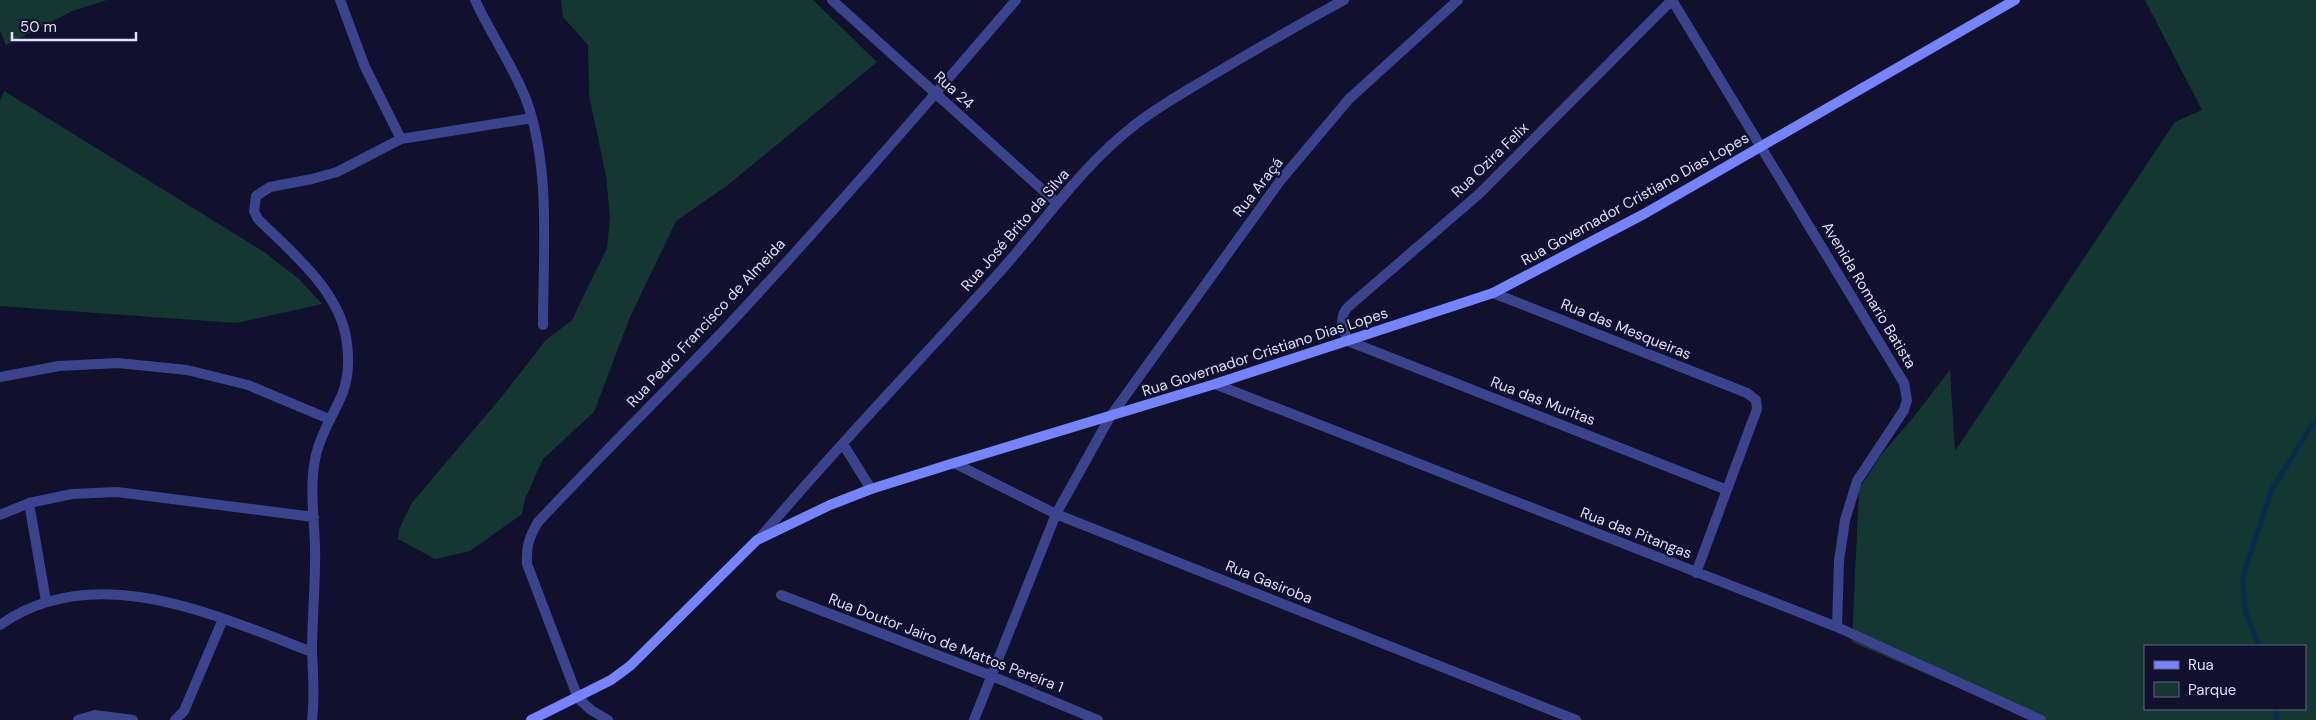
<svg xmlns="http://www.w3.org/2000/svg" width="2316" height="720" font-family="'DM Sans',sans-serif">
<rect width="100%" height="100%" fill="#12112d"/>
<path fill="#143732" fill-rule="evenodd" d="M0,0H107L72,11L6,45L0,30Z
M561,0H813L877,62L728,185L676,221L630,317L594,412L543,459L525,499L522,514L470,551L435,559L398,539L399,530L411,504L504,394L545,341L572,320L607,248L610,217L606,176L589,95L588,45L563,17Z
M2145,0H2316V720H2033L1852,642L1859,489L1881,455L1912,419L1950,370L1955,451L2175,122L2202,110ZM2145,646H2305V709H2145Z
M4,91L264,252L300,280L322,304L236,323L0,306V101Z"/>
<g fill="none" stroke-linecap="round" stroke-linejoin="round">
<path stroke="#0a2b4d" stroke-width="5" d="M2259,646L2245,611L2243,576L2272,489L2316,419
M2276,709L2277,720"/>
<path stroke="#3c438d" stroke-width="10" d="M340,0L365,67L401,139
M475,0C491,35 514,67 527,102C551,169 543,255 543,325
M832,0L1056,202
M1672,0L1479,194L1348,307C1338,318 1343,328 1348,341L1727,490
M1672,0L1904,383L1907,400L1904,410L1857,481L1845,520L1839,561L1837,627
M1493,293L1747,393L1756,400L1757,409L1696,573
M0,377L59,366L118,363L187,370L248,385L329,419
M1215,384L1837,627L2041,720
M843,444L871,489
M954,463L1056,514L1576,720
M29,503L46,601
M0,515L29,503L72,494L117,492L314,517
M759,539C835,448 918,363 997,275C1043,224 1081,166 1136,124C1159,106 1186,91 1211,76C1255,50 1299,24 1344,0
M781,595L992,676L1098,720
M0,625C95,558 217,616 312,652
M78,720L95,715L133,720
M175,720L184,711L223,619
M312,720C315,697 313,675 312,652C312,616 316,581 315,546C314,516 309,484 316,455C321,432 335,413 343,392C350,373 349,352 345,332C334,286 290,251 258,219L254,211L256,196L270,187L312,179L337,172L401,139L532,118
M608,720L591,710L578,698L527,564C526,547 529,537 538,522C599,457 663,394 725,329C825,222 921,111 1016,0
M974,720L1056,514L1110,417L1280,181L1349,99L1458,0"/>
<path stroke="#7583ff" stroke-width="10" d="M531,720L611,680L630,666L757,540L830,505L871,489L954,463L1215,384L1493,293L1644,214L2015,0"/>
</g>
<g text-anchor="middle" dominant-baseline="central" stroke-width="4.5" stroke-linejoin="round" paint-order="stroke">
<g font-size="15" fill="#dedeff" stroke="#12112d">
<text transform="translate(954 90) rotate(42)">Rua 24</text>
<text transform="translate(1490 160) rotate(-44)">Rua Ozira Felix</text>
<text transform="translate(1258 187) rotate(-52)">Rua Araçá</text>
<text transform="translate(1635 199) rotate(-29)">Rua Governador Cristiano Dias Lopes</text>
<text transform="translate(1015 230) rotate(-49)">Rua José Brito da Silva</text>
<text transform="translate(1869 295) rotate(59)">Avenida Romario Batista</text>
<text transform="translate(706 323) rotate(-47)">Rua Pedro Francisco de Almeida</text>
<text transform="translate(1626 329) rotate(22)">Rua das Mesqueiras</text>
<text transform="translate(1265 352) rotate(-18)">Rua Governador Cristiano Dias Lopes</text>
<text transform="translate(1543 401) rotate(21)">Rua das Muritas</text>
<text transform="translate(1636 533) rotate(21)">Rua das Pitangas</text>
<text transform="translate(1269 582) rotate(22)">Rua Gasiroba</text>
<text transform="translate(946 643) rotate(21)">Rua Doutor Jairo de Mattos Pereira 1</text>
</g>
</g>
<rect x="2144" y="645" width="162" height="65" fill="#12112d" stroke="#646381"/>
<rect x="2154" y="661" width="25" height="8" fill="#7583ff" stroke="#646381"/>
<text x="2188" y="670" font-size="15" fill="#dedeff">Rua</text>
<rect x="2154" y="682" width="25" height="15" fill="#143732" stroke="#646381"/>
<text x="2188" y="695" font-size="15" fill="#dedeff">Parque</text>
<path d="M12 32v8h124v-8" fill="none" stroke="#dedeff" stroke-width="2.5"/>
<text x="20" y="32" font-size="15" fill="#dedeff" stroke="#12112d" stroke-width="4" paint-order="stroke">50 m</text>
</svg>
